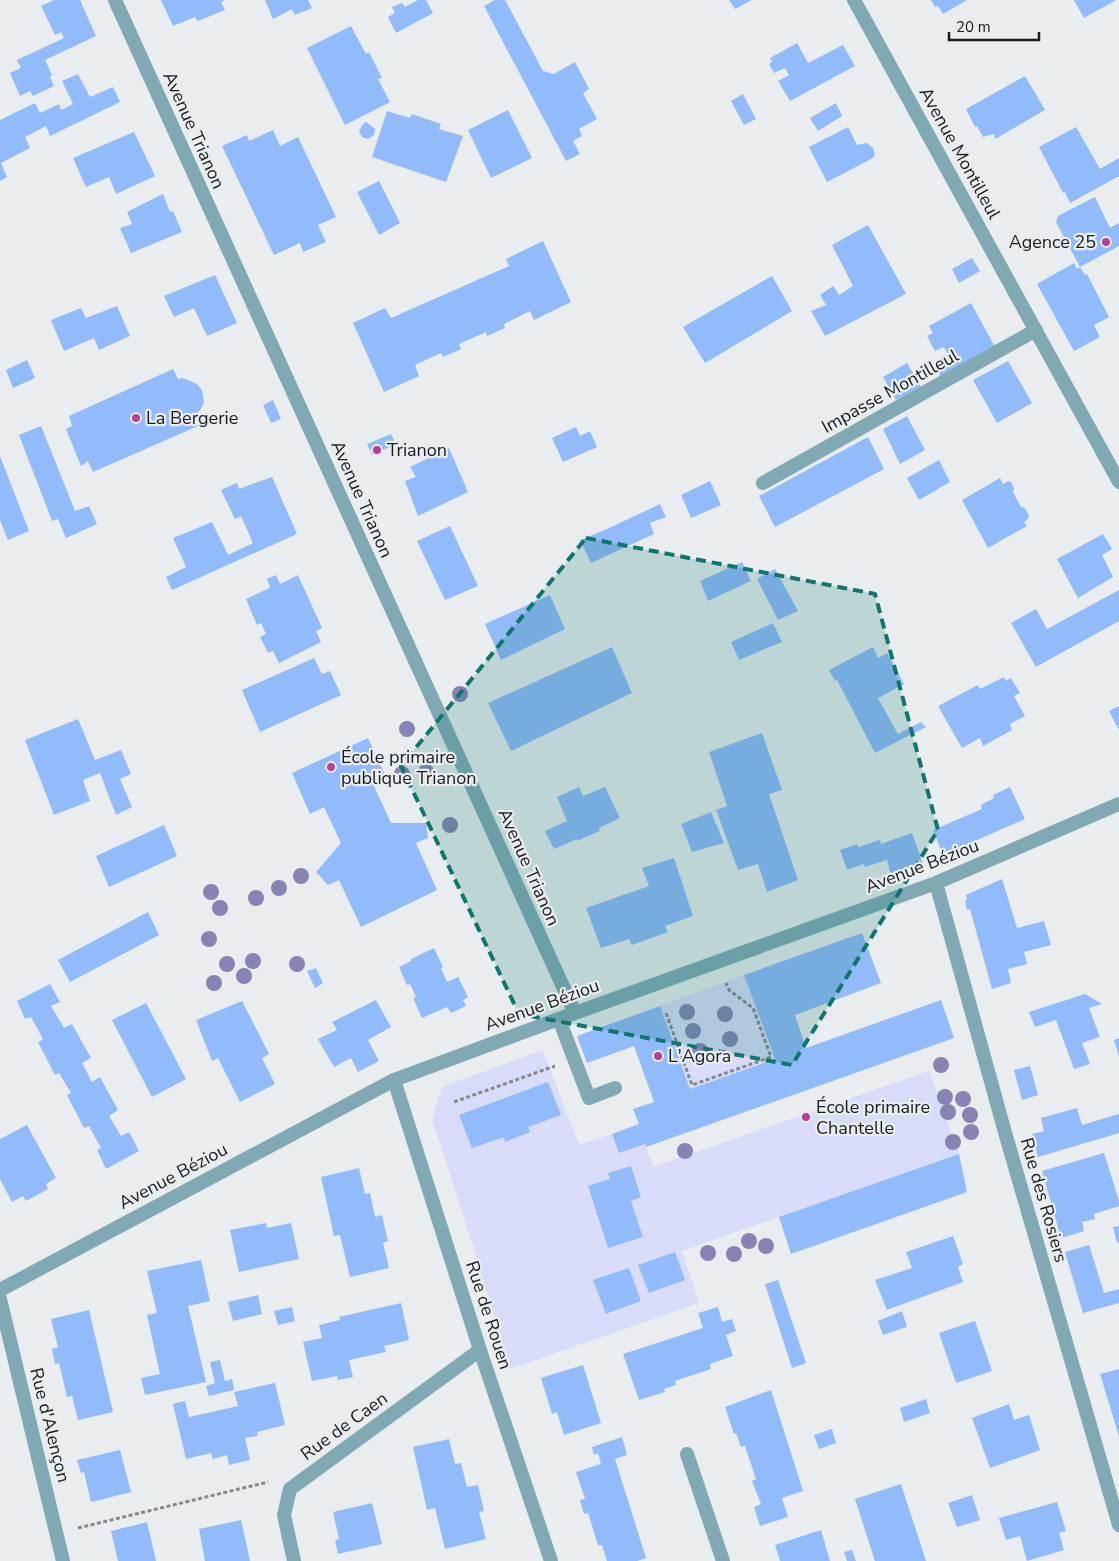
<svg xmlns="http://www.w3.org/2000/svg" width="1119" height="1561" font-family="'Nunito Sans',sans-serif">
<rect width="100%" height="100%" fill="#e9edef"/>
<path fill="#d8dcf8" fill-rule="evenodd" d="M744,975L775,1059L690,1089L660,1006Z
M543,1050L579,1145L612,1134L619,1153L645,1144L653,1167L929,1071L959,1154L682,1251L699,1303L510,1369L474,1249L432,1119L442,1087ZM631,1166L641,1197L631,1201L643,1236L608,1248L588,1187L610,1179L608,1173ZM675,1252L685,1280L649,1293L638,1265ZM629,1268L641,1301L607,1314H606Z"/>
<path fill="#91bbfb" d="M54,0H80L96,36L45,60L52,75L50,77L54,86L33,96L30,91L20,96L10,73L21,68L17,60L64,38L61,32L55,35L41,6Z
M161,0H225L221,2L225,10L198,21L195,17L173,26Z
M265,0H308L312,8L295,15L292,9L273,19Z
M418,0H426L433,13L396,33L388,17L395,13L392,7L402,3L405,7Z
M495,0H505L543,71L554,74L575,62L589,89L583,93L597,119L579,129L582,136L573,141L580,154L566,161L484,6Z
M729,0H752L735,9Z
M931,0H967L943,14L938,6L935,7Z
M1074,0H1116L1084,18Z
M351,26L366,54L369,52L382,78L378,79L390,102L345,125L307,48Z
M797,43L808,63L843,45L855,66L790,101L778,81L789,75L785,68L774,73L769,64L772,62L770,58Z
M78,74L90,97L113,87L120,102L50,136L46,126L25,137L30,148L1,163L7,177L0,181V120L35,103L40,113L59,104L61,110L73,104L62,81Z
M1025,76L1045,110L995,139L994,134L983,137L977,126L975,127L966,109Z
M743,94L756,119L744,125L731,101Z
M836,103L842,116L818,131L810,118Z
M508,110L532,158L491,178L468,130Z
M387,111L410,118L412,114L441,124L439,129L463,136L446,182L372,157Z
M366,122L375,129L374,135L368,139L362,137L359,131L362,125Z
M848,127L857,145L867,143L873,148L875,154L873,158L827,182L809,147Z
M1076,127L1100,169L1119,158V176L1070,203L1065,192L1063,193L1039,147Z
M273,130L280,146L298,137L336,217L318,225L326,242L303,252L300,243L274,255L222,146L247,135L249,141Z
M134,132L155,176L116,194L109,177L86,187L73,158Z
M379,181L400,223L379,235L357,192Z
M163,194L170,212L173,211L182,232L131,253L120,228L132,224L127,212Z
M1095,197L1110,228L1119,223V246L1080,267L1056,222L1058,216Z
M868,225L906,294L825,336L811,311L826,305L820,295L833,286L839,295L853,286L832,245Z
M543,241L571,302L534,320L530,311L504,324L505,328L487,336L486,332L459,344L461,349L443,357L441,353L415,365L419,376L384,392L353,323L385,308L391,318L509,266L506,259Z
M972,258L980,271L959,283L952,269Z
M1074,263L1077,269L1080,267L1085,275L1087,274L1109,317L1094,325L1100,337L1074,351L1037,284Z
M215,275L237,323L207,336L194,308L174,317L164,296Z
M772,276L792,311L705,363L683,327Z
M971,303L995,347L940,376L937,368L952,361L944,347L935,351L927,336L933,333L929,326Z
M117,306L130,336L99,350L94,338L64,351L51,320L81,308L86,318Z
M27,360L35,378L13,388L6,370Z
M1008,361L1032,403L997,423L973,380Z
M907,363L921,387L896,400L883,377Z
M173,369L178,379L183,378L197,384L202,390L204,403L200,410L194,416L198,426L93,472L88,461L81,466L66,429L72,426L69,416Z
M273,400L281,419L271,423L263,405Z
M907,416L925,450L900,464L883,429Z
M41,426L75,511L89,506L97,524L66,538L58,519L52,521L19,435Z
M576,427L580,436L590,431L597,447L563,462L552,438Z
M391,434L396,444L372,455L367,444Z
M868,437L884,469L775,527L759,496Z
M449,448L468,492L418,516L405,481L416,477L410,467Z
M0,456L29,531L8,540L0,520Z
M939,460L950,482L919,500L907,478Z
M272,477L297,534L172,590L166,577L186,567L173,538L212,522L228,555L253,543L241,516L235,519L221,490L237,483L239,489Z
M1000,478L1003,484L1008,481L1011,482L1014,488L1013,492L1021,507L1025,508L1029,516L1028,519L1024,522L1027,526L988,548L962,500Z
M710,481L721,505L691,518L681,495Z
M660,504L666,517L650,523L654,534L591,563L580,540L605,530Z
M450,526L478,586L445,600L417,541Z
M1103,534L1112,549L1102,555L1113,577L1078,598L1057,559Z
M742,562L751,581L708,601L700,581Z
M775,569L798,611L778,620L757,579Z
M276,575L280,584L298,575L322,628L316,631L321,642L279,663L273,651L268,653L260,637L266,634L261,623L257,625L246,599L270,588L267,579Z
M1119,590V621L1036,667L1011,623L1036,609L1047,629Z
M550,595L565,629L501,660L485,624Z
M773,623L782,642L739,660L731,642Z
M612,647L632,693L511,751L488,703Z
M873,647L878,658L887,653L904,684L878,698L898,734L921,722L926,727L875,753L837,680L835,681L829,670Z
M314,658L322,674L330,671L341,695L260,732L242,690Z
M1004,677L1006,681L1011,678L1020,693L1014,696L1025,716L1010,724L1012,730L983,746L980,738L962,748L938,706L978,685L980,689Z
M1119,706V730L1109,711Z
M78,719L95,760L121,750L131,774L120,779L132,807L116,815L100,773L83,780L90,801L54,815L25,740Z
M762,733L782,790L769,794L798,880L767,892L758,864L738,870L716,810L727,806L709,752Z
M368,738L387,779L374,786L391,823H426L428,838L416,843L437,890L361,927L339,880L328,885L316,872L341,843L324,807L310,814L292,773Z
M579,787L583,796L605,787L620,818L599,828L600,831L577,841V839L554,849L545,831L567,821L557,797Z
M1010,787L1025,819L943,855L933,830L982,809L981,805L994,798L993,795Z
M711,812L724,843L692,852L681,824Z
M164,825L177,856L109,887L96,856Z
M912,833L923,864L891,875L887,860L865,867L864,864L847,870L840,850L857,844L858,847L880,840L881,844Z
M674,858L693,916L665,926L668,932L632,945L629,939L601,948L586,908L649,886L642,868Z
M1002,879L1017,928L1044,921L1051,945L1024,952L1027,964L1008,969L1011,983L992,989L970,909L967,910L965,901L967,900L966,895Z
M148,912L159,935L70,982L58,960Z
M862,933L881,983L795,1015L806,1048L941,1000L954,1038L646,1147L645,1144L619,1153L612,1134L639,1124L633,1109L654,1102L634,1046L587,1063L577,1036L660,1006L690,1089L775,1059L744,975Z
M434,948L443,967L441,968L447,982L458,977L468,997L463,1000L466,1006L451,1013L447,1007L422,1018L413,998L416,997L410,984L407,985L399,967L411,961V959Z
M316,968L323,983L315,988L307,971Z
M50,984L60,1002L51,1006L64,1028L72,1024L91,1058L82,1063L92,1082L100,1077L118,1110L109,1116L121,1136L129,1132L139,1151L106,1169L97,1150L101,1148L89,1126L84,1128L67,1095L71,1093L59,1073L55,1075L38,1042L43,1039L31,1017L25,1019L17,1001Z
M1085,994L1102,1004L1089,1008L1100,1037L1082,1043L1090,1064L1074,1069L1056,1020L1035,1027L1029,1012Z
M376,1000L391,1027L368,1040L379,1061L358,1072L351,1058L334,1067L318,1039L337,1030L332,1022Z
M242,1001L269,1054L262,1058L275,1084L240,1102L218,1058L212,1061L196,1020Z
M146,1003L186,1079L152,1097L112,1020Z
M1119,1038V1056L1114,1040Z
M1030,1066L1038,1095L1022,1100L1014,1070Z
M548,1082L561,1115L528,1127L530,1132L505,1142L504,1137L472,1148L459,1115Z
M1077,1108L1082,1125L1119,1114V1133L1038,1157L1032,1134L1044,1131L1041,1118Z
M27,1125L56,1178L46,1184L48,1189L26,1201L23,1196L12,1202L0,1179V1139Z
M1104,1153L1119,1201V1206L1094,1214L1095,1219L1082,1222L1084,1231L1061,1238L1042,1171Z
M959,1154L967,1192L791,1254L779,1217Z
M631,1166L641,1197L631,1201L643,1237L608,1248L588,1186L610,1179L608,1173Z
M359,1168L365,1194L370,1193L375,1217L382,1215L388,1241L383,1243L389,1268L350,1277L340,1235L334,1236L321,1177Z
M266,1223L267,1228L291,1223L299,1259L239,1272L230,1230Z
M1119,1226V1242L1117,1243L1113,1227Z
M953,1236L963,1264L958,1267L963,1282L887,1310L875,1280L912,1268L906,1252Z
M1089,1245L1104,1293L1119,1289V1303L1083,1313L1065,1252Z
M675,1252L685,1280L649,1293L638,1265Z
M201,1260L210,1301L188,1306L206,1382L145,1395L141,1378L160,1374L147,1315L157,1313L147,1271Z
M629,1268L641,1301L606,1314L593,1280Z
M778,1280L806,1363L792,1368L765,1284Z
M258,1295L262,1314L233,1321L228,1302Z
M401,1303L409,1340L384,1346L386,1352L349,1360L353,1377L338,1380L337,1376L312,1381L303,1342L322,1338L319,1325L340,1320L339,1317Z
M292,1307L295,1321L278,1325L274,1311Z
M718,1307L722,1322L732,1319L736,1331L726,1335L733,1356L710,1364L711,1369L675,1381L676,1385L664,1389L665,1392L639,1400L623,1354L703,1328L698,1313Z
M89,1310L113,1412L78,1420L72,1396L67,1397L59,1363L55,1364L52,1349L58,1347L51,1319Z
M902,1311L907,1327L883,1335L878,1321Z
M975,1321L992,1371L956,1383L939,1333Z
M220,1360L225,1381L232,1379L234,1390L209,1396L206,1386L215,1383L210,1362Z
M583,1365L601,1423L564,1435L557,1412L552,1414L541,1378Z
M1119,1369V1436L1100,1374Z
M275,1383L285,1425L257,1432L258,1436L245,1438L250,1460L229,1465L227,1455L213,1459L211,1453L186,1459L173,1404L185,1401L189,1417L238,1406L234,1392Z
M771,1390L803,1491L782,1498L788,1517L760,1526L754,1507L761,1504L752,1481L756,1479L745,1446L741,1447L736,1433L734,1434L725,1407Z
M926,1399L930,1413L904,1422L900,1408Z
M1009,1404L1014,1420L1029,1415L1040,1450L990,1468L972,1418Z
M832,1429L836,1443L819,1449L814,1435Z
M622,1437L627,1455L615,1459L646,1558L637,1561H607L602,1545H598L588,1513L584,1514L580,1500L585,1499L576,1472L601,1464L598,1453L594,1455L592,1447Z
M449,1439L455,1464L461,1463L467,1487L478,1485L484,1511L479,1512L486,1539L445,1549L435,1508L427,1510L413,1447Z
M120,1450L131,1492L91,1502L84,1472L81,1473L77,1460Z
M901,1484L926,1561H875L855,1499Z
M972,1495L980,1520L957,1527L948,1503Z
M1057,1502L1066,1531L1059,1533L1064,1550L1027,1561L1020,1536L1006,1540L999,1518Z
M372,1503L382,1544L338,1554L335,1540L339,1539L333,1512Z
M241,1520L250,1561H205L199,1529Z
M147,1522L156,1561H118L111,1531Z
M821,1530L830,1561H780L775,1545Z
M852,1550L856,1561H847L844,1552Z"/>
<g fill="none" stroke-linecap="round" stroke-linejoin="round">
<path stroke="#87898b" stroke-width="3" stroke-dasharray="4 2.5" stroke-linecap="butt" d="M666,1013L692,1085L771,1057L753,1008L729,990L726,983
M454,1102L555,1066
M78,1528L268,1482"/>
<path stroke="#81a9b4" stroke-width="14" d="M559,1019L589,1098L615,1088"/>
<path stroke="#81a9b4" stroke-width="14" d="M115,0L575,1013
M854,0L1119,482
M763,483L1036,330
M936,883L1006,1136L1119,1525
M394,1080L480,1350L551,1561
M0,1290L394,1080L575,1013L936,883L1119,804
M0,1299L63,1561
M687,1454L723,1561
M294,1561L284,1515L290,1489L480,1350"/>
</g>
<g fill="#8584b2">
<circle cx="460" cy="694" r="8"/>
<circle cx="407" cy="729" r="8"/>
<circle cx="426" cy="772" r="8"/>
<circle cx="402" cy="774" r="8"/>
<circle cx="450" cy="825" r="8"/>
<circle cx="301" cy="876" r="8"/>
<circle cx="279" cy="888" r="8"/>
<circle cx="211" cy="892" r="8"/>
<circle cx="256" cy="898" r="8"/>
<circle cx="220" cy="908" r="8"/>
<circle cx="209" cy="939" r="8"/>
<circle cx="253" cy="961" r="8"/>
<circle cx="227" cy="964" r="8"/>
<circle cx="297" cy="964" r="8"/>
<circle cx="244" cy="976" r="8"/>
<circle cx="214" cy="983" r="8"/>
<circle cx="687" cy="1012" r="8"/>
<circle cx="725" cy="1014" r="8"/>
<circle cx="693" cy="1031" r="8"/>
<circle cx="730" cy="1039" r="8"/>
<circle cx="700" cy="1051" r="8"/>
<circle cx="941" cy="1065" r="8"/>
<circle cx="945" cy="1097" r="8"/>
<circle cx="963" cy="1099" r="8"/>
<circle cx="948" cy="1112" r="8"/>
<circle cx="970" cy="1115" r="8"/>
<circle cx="971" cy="1132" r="8"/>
<circle cx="953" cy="1142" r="8"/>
<circle cx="685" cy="1151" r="8"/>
<circle cx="749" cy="1241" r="8"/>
<circle cx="766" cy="1246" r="8"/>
<circle cx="708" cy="1253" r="8"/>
<circle cx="734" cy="1254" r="8"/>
</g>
<path fill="#0f766e" fill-opacity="0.2" stroke="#0f766e" stroke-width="4" stroke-dasharray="10 6" stroke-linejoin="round" d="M586,538L875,594L938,830L792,1065L519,1014L401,766Z"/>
<g fill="#b84095" stroke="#e9edef" stroke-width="2">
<circle cx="1106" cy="242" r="5"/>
<circle cx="136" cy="418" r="5"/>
<circle cx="377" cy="450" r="5"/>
<circle cx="331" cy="767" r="5"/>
<circle cx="658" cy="1056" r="5"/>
<circle cx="806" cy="1117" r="5"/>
</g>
<g text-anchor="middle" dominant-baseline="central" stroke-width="4.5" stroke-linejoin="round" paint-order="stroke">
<g font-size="18" fill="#1b1c1d" stroke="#e9edef">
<text transform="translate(194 130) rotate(66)">Avenue Trianon</text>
<text transform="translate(960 153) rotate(61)">Avenue Montilleul</text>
<text transform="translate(890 391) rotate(-29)">Impasse Montilleul</text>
<text transform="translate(362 499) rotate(66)">Avenue Trianon</text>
<text transform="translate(922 866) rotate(-21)">Avenue Béziou</text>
<text transform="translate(529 867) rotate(66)">Avenue Trianon</text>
<text transform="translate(542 1005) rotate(-20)">Avenue Béziou</text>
<text transform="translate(173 1176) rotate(-28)">Avenue Béziou</text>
<text transform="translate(1044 1200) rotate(74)">Rue des Rosiers</text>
<text transform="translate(489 1315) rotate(72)">Rue de Rouen</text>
<text transform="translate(50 1425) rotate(76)">Rue d'Alençon</text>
<text transform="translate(344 1426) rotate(-36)">Rue de Caen</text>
</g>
<g font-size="18" fill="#1b1c1d" stroke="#e9edef" text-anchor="start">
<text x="1096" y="242" text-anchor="end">Agence 25</text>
<text x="146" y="418">La Bergerie</text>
<text x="387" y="450">Trianon</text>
<text x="341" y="757">École primaire<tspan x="341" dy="21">publique Trianon</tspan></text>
<text x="668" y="1056">L'Agora</text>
<text x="816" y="1107">École primaire<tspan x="816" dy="21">Chantelle</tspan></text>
</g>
</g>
<path d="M949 32v8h90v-8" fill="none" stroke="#1b1c1d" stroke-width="2.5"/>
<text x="956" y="32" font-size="15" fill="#1b1c1d" stroke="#e9edef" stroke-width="4" paint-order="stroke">20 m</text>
</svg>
